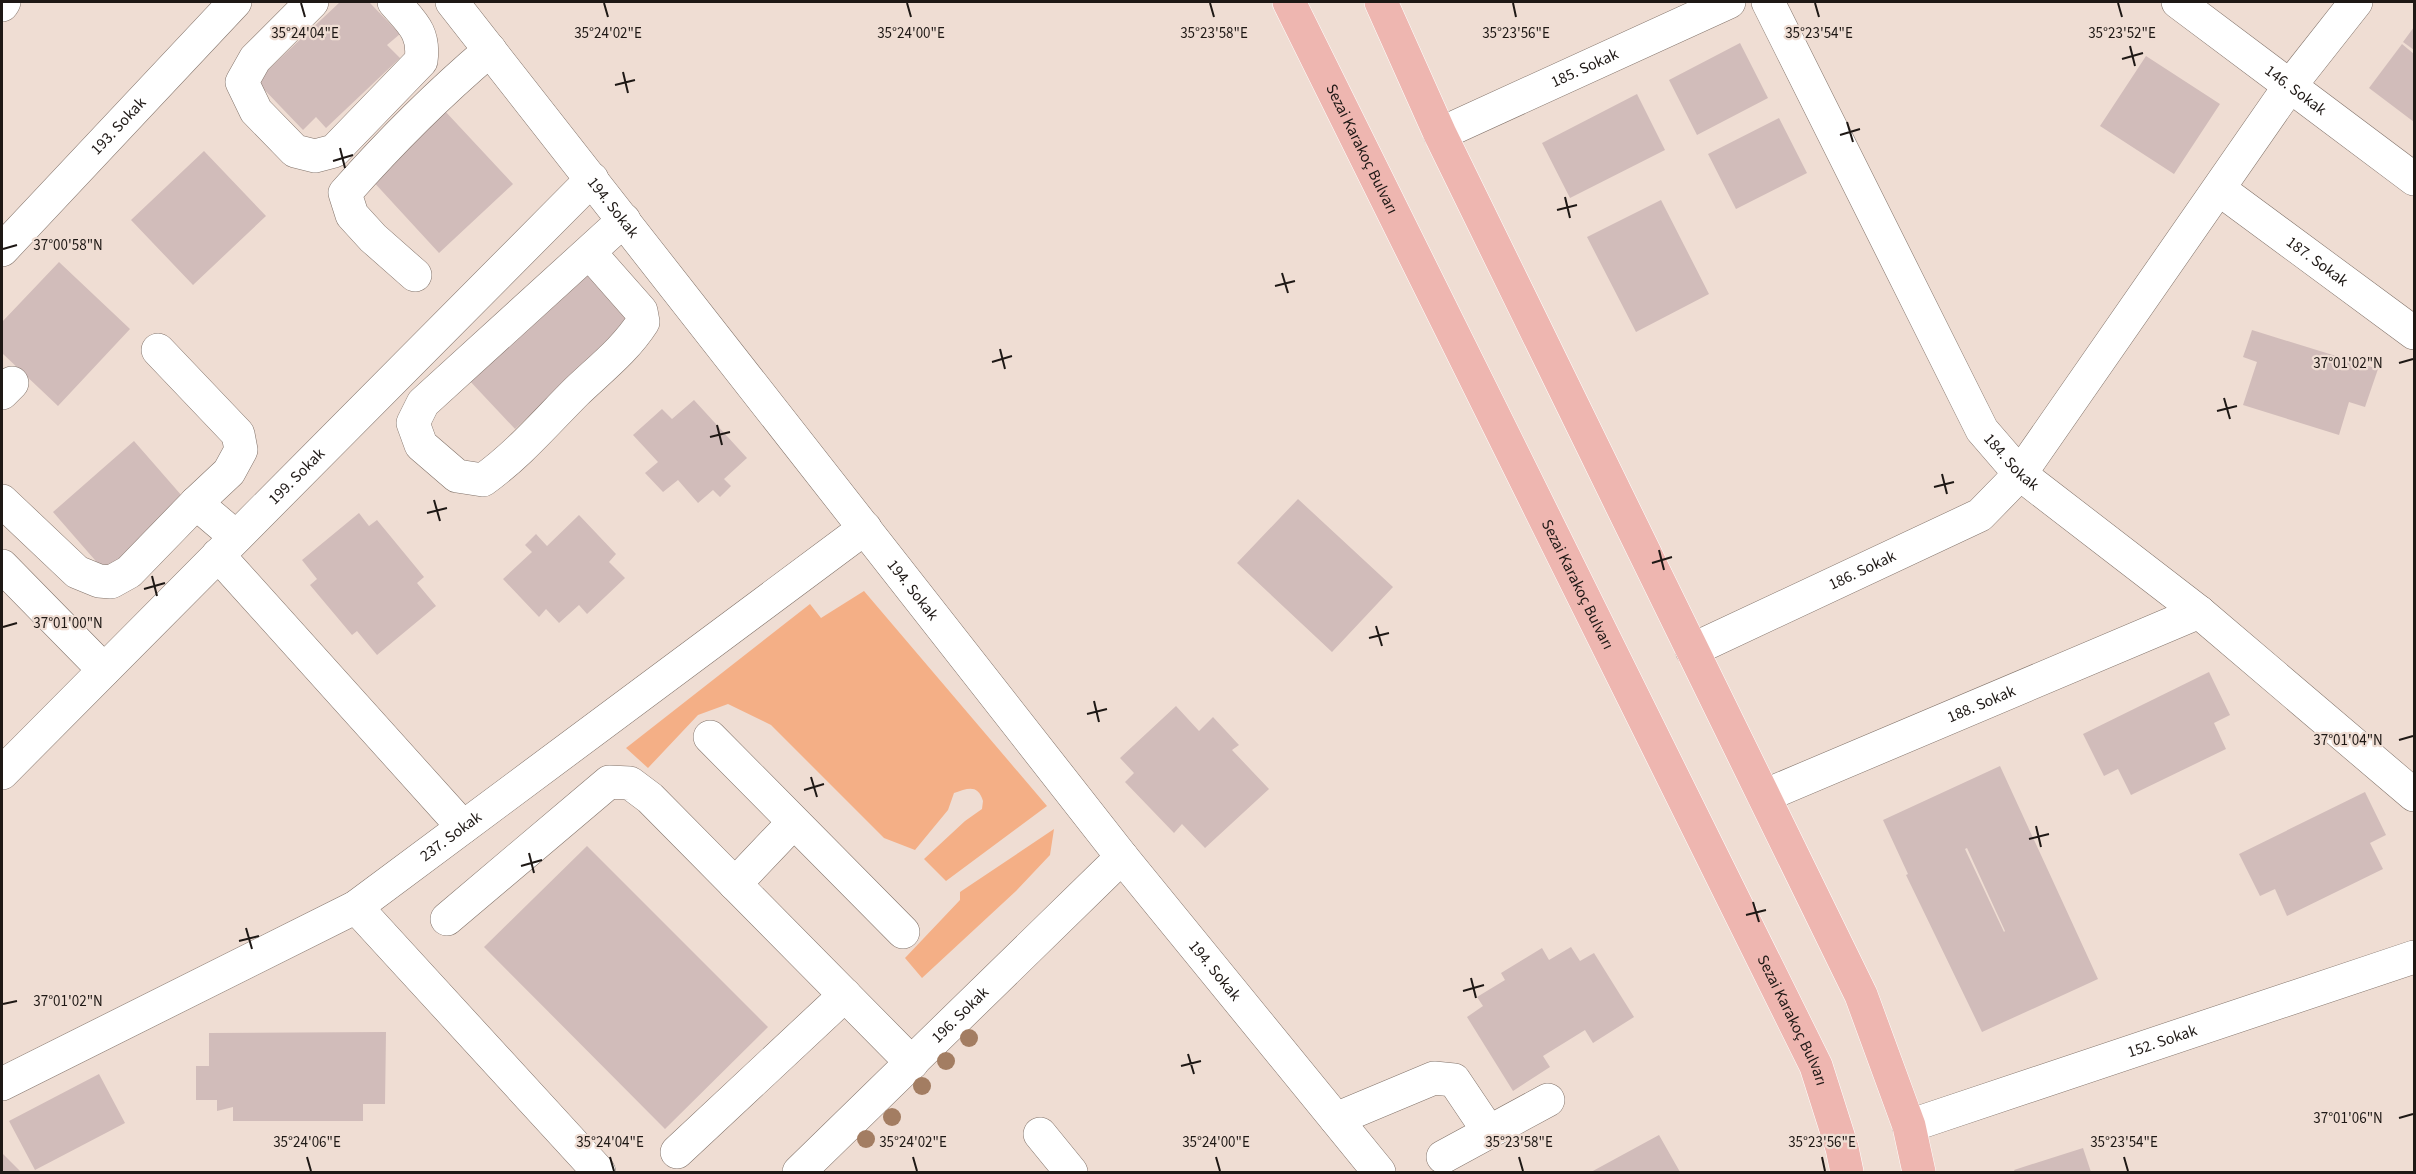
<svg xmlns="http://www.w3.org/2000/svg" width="2416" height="1174" font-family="'Source Sans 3',sans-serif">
<rect width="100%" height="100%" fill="#efddd3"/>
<path fill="#f4af86" d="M864,591L1047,806L946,881L924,859L965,821L982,809L983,801C978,784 968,788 954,793L948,810L915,850L884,838L771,725L728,704L698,715L648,768L626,748L810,604L821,618Z
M1054,829L1050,855L1016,891L922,978L905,958L960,900V892Z"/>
<path fill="#d1bcba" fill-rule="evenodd" d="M340,2H369L400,34L387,45L400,58L326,128L316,117L303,130L256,81Z
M2414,27V50L2403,42Z
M1740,43L1768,98L1697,135L1669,80Z
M2402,44L2414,54V122L2369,88Z
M2146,56L2220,104L2174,174L2100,126Z
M1637,94L1665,150L1570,198L1542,143Z
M444,110L513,184L439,253L370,178Z
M1779,118L1807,173L1736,209L1708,154Z
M204,151L266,216L193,285L131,220Z
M1661,200L1709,294L1636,332L1587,237Z
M59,262L130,329L58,406L2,353V322Z
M585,268L633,319L515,429L468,379Z
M2252,330L2378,369L2365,407L2349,402L2339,435L2243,405L2257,362L2243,357Z
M694,400L747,458L724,479L731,486L720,497L713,490L698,503L678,480L663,492L645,473L658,462L633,435L662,409L672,419Z
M134,441L189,504L108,575L53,512Z
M1298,499L1393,587L1332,652L1237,563Z
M359,513L369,526L377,520L424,577L417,583L436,606L377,655L357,631L352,635L310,585L317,579L302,560Z
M579,515L616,554L609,562L625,578L587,614L579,605L559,623L546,609L539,617L503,579L532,552L525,545L536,534L547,546Z
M2209,672L2230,715L2214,723L2226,749L2131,795L2118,769L2104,776L2083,734Z
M1176,706L1199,731L1213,717L1239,745L1232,750L1269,789L1205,848L1182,824L1174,833L1125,782L1134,773L1120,758Z
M2000,766L2098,979L1982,1032L1906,875L1908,874L1883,820ZM1967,848L2005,931L2004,932L1965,849Z
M2365,792L2386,835L2370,843L2383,869L2287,916L2275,889L2260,896L2239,854Z
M587,846L768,1027L665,1129L484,947Z
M1571,947L1580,961L1594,953L1634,1017L1593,1043L1585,1030L1543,1056L1550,1067L1513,1091L1467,1017L1483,1006L1477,997L1505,980L1501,973L1542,948L1549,960Z
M386,1032L385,1104H363V1121H233V1107L217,1111V1100H196V1066H209V1033Z
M99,1074L125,1123L35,1170L9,1121Z
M1659,1135L1680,1172H1591Z
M2083,1148L2091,1172H2015L2014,1170Z
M2,1153L21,1172H2Z"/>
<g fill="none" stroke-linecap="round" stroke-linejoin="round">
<g stroke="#82736a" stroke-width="34">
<g id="minor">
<path d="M312,2L255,59L242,82L256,111L295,151L315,156L334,151L421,61C425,32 412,23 394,2"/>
<path id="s1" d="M452,2L1122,857L1379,1172"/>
<path id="s2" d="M1768,2L1982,430L2020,474L2199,612L2414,795"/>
<path id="s3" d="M2178,2L2414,179"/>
<path d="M2,5L4,2"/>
<path id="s4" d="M1440,134L1729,2"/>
<path id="s5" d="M2219,189L2414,333"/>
<path id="s6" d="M2,250L235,2"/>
<path d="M589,252L641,311L643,322C625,350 600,369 576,392C546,422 518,455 483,480L457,476L421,445L413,423L423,403L624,220"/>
<path d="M415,275L373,238L352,215L345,193C391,141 437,95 490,50"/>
<path d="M158,350L238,434L241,450L229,472L196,503"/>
<path d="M2,393L12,383"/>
<path d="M2,501L77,572L99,581L111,582L129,572L196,503L236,537"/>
<path d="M218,555L463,827"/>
<path d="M2,566L104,670"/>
<path id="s7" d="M1692,650L1980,515L2020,474L2289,87L2356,2"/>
<path d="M710,737L903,932"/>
<path id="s8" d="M2,773L592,179"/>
<path id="s9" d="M1764,796L2199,612"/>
<path d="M735,884L793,823"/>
<path d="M356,907L599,1172"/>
<path d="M447,919L609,782L630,783L650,798L912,1063"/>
<path id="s10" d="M2,1084L356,907L865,528"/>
<path d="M1336,1119L1434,1078L1454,1080L1489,1132"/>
<path id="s11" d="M1909,1126L2414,957"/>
<path d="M1040,1134L1071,1172"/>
<path d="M677,1152L845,995"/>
<path d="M1443,1157L1548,1100"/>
<path id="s12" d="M799,1172L1122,857"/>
</g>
</g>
<g stroke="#fff" stroke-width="34">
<g id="major">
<path id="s13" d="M1289,2L1816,1066L1842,1148L1847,1172"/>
<path d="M1381,2L1440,134L1861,995L1909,1126L1919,1172"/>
</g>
</g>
<use href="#minor" stroke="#fff" stroke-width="33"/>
<use href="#major" stroke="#eeb6b0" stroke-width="33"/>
</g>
<g fill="#a37d62">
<circle cx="969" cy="1038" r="9"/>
<circle cx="946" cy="1061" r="9"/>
<circle cx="922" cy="1086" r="9"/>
<circle cx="892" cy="1117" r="9"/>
<circle cx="866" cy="1139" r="9"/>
</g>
<path fill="none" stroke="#1e1815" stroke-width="2" d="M301,3L305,17M604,3L608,17M907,3L911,17M1210,3L1214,17M1513,3L1516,17M1815,3L1819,17M2118,3L2122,17M2130,46L2135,66M2122,59L2143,53M623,72L628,93M615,85L635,80M1847,122L1853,142M1840,135L1860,129M340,148L345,168M333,161L353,155M1565,197L1570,218M1557,210L1577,205M3,249L17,245M1282,273L1288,293M1275,286L1295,281M1000,349L1005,369M992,362L1012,356M2399,363L2413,359M2224,398L2230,419M2217,411L2237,406M717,425L722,445M710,437L730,432M1942,474L1947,494M1934,487L1954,482M434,500L440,521M427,513L447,508M1659,550L1664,570M1652,563L1672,557M152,576L157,596M144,589L165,583M1376,626L1382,646M3,627L17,623M1369,638L1389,633M1094,701L1099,722M1087,714L1107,709M2399,740L2413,736M811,777L817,797M804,790L824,784M2036,826L2041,847M2029,839L2049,834M529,853L534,873M521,866L542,860M1753,902L1759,922M1746,915L1766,910M246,928L252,949M239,941L259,936M1471,978L1476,998M1463,991L1484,985M3,1004L17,1001M1188,1054L1194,1074M1181,1066L1201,1061M2399,1118L2413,1114M307,1157L311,1171M610,1157L614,1171M913,1157L917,1171M1216,1157L1220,1171M1519,1157L1523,1171M1822,1157L1825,1171M2124,1157L2128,1171"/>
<g text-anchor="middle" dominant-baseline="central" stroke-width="4.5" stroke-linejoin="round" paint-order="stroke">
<g font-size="16" fill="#1e1815" stroke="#efddd3">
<text stroke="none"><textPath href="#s4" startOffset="159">185. Sokak</textPath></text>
<text stroke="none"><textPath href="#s3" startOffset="147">146. Sokak</textPath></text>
<text stroke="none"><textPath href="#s6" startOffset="170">193. Sokak</textPath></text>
<text stroke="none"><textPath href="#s13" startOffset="164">Sezai Karakoç Bulvarı</textPath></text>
<text stroke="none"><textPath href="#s1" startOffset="261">194. Sokak</textPath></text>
<text stroke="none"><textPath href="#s5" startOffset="122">187. Sokak</textPath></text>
<text stroke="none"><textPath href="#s2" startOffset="522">184. Sokak</textPath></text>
<text stroke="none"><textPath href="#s8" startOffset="418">199. Sokak</textPath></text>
<text stroke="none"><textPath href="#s7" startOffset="188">186. Sokak</textPath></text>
<text stroke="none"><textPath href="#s13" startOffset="650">Sezai Karakoç Bulvarı</textPath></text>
<text stroke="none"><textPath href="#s1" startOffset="747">194. Sokak</textPath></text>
<text stroke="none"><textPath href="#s9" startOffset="236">188. Sokak</textPath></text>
<text stroke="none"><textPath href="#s10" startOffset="514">237. Sokak</textPath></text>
<text stroke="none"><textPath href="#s1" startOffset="1233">194. Sokak</textPath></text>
<text stroke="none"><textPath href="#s12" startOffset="225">196. Sokak</textPath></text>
<text stroke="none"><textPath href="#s13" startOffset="1136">Sezai Karakoç Bulvarı</textPath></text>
<text stroke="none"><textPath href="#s11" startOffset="267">152. Sokak</textPath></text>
</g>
</g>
<g font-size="15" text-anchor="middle" fill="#1e1815" stroke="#efddd3" stroke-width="4.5" stroke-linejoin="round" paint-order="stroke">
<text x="305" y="38">35°24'04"E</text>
<text x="608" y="38">35°24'02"E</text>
<text x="911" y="38">35°24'00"E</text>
<text x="1214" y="38">35°23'58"E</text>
<text x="1516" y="38">35°23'56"E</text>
<text x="1819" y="38">35°23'54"E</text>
<text x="2122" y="38">35°23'52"E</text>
<text x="68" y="250">37°00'58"N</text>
<text x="2348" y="368">37°01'02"N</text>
<text x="68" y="628">37°01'00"N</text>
<text x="2348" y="745">37°01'04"N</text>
<text x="68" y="1006">37°01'02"N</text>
<text x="2348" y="1123">37°01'06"N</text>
<text x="307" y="1147">35°24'06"E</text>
<text x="610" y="1147">35°24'04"E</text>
<text x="913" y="1147">35°24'02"E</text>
<text x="1216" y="1147">35°24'00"E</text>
<text x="1519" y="1147">35°23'58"E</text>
<text x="1822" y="1147">35°23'56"E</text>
<text x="2124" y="1147">35°23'54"E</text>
</g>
<rect width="2416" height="1174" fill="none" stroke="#1e1815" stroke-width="6"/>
</svg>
